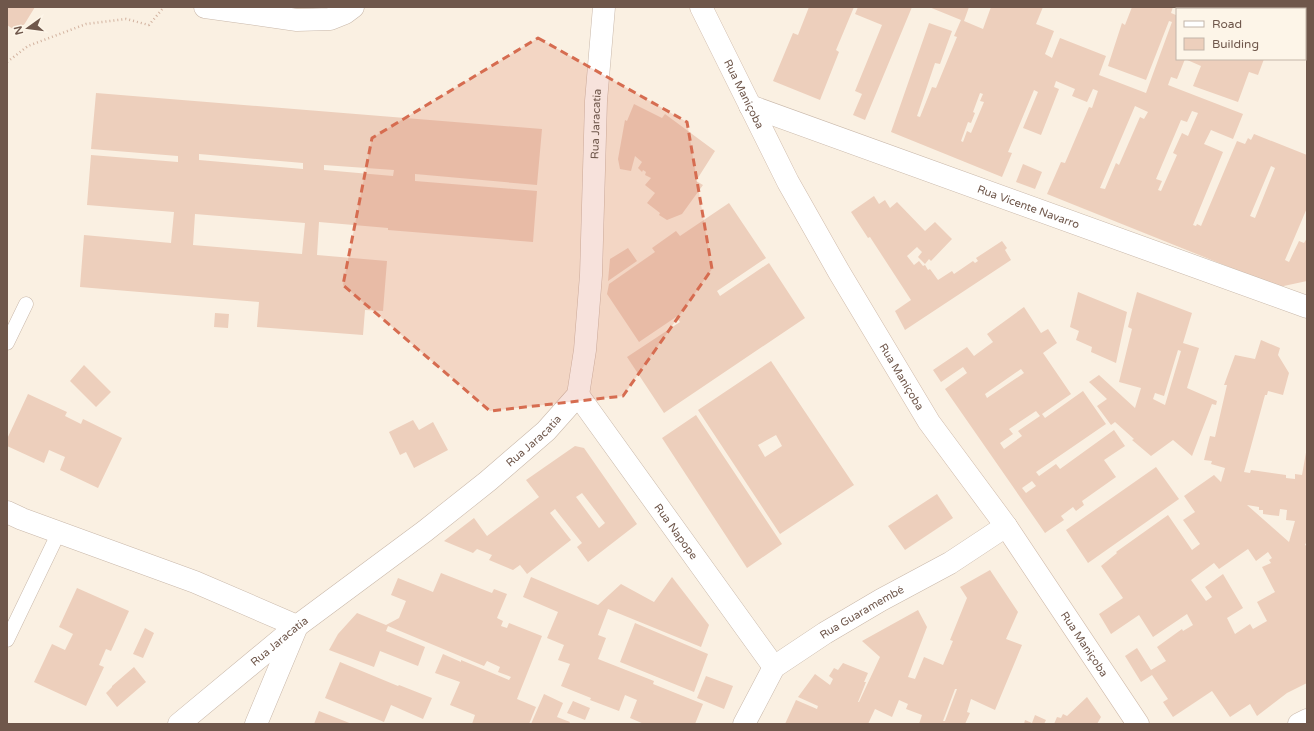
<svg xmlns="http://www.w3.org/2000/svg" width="1314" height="731" font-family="'Varela Round',sans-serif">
<rect width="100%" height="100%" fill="#faf0e2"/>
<path fill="#edcfbc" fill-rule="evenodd" d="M7,7H35L19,33L7,25Z
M809,7H854L836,50L839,52L820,100L773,81L793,33L798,35Z
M858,7H912L865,120L853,115L862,94L855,91L882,25L855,14Z
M929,7H969L964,21L983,29L991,7H1043L1036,24L1054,31L1045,54L1052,58L1060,38L1106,56L1099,75L1146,93L1172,22L1169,21L1146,80L1108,66L1122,23L1125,25L1132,7H1173L1171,13L1176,15L1177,11V59H1264L1258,75L1249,72L1238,102L1193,86L1201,66L1185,59L1177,79L1171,77L1168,85L1243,114L1233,139L1211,130L1204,144L1223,152L1193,225L1196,226L1197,224L1201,226L1237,141L1245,144L1248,138L1251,140L1254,134L1307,155V208L1285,260L1289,262L1299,241L1304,243L1307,238V281L1279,287L1047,194L1061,162L1065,163L1089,107L1092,108L1098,91L1093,89L1087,102L1072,96L1075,89L1056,81L1054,87L1059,89L1041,135L1023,128L1038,92L1034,90L1008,152L1012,153L1002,177L891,132L929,23L952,31L940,64L935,63L917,116L920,117L932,87L936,88L957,37L954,36L961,20ZM980,93L983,94L980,101L984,102L971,133L967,131L963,142L961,141L968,122L971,123L975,113L973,112ZM1135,106L1148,112L1144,119L1140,117L1119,165L1116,163L1105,189L1100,188ZM1192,111L1198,113L1188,136L1182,133L1173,153L1177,155L1161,191L1158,190L1162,181L1156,179L1181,120L1187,122ZM1271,166L1275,168L1255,218L1250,216Z
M1178,7H1249L1248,9H1178Z
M96,93L542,129L537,185L415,174V181L537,191L533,242L388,230V228L319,222L317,255L387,261L383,311L365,310L363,335L257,327L259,302L80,287L84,235L171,243L174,212L87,205L91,155L178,162V156L91,149ZM199,154L303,163V169L199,160ZM324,165L394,170L393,176L324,170ZM195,214L305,223L302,254L193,245Z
M634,104L662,118L665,114L715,151L696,181L703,185L682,214L667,220L659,215L660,213L647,203L655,193L645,185L651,178L645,175L646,172L643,170L642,172L638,168L642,162L635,156L631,171L620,169L618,159L625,120L627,121Z
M1023,164L1042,172L1035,189L1016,182Z
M874,196L879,204L885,200L890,208L897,202L925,231L935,222L952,239L931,261L929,259L925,264L918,257L922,252L917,247L907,256L914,265L919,261L923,266L925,265L928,270L930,269L938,280L952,271L954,274L973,261L975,263L978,261L976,258L1002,241L1007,248L1005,250L1011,260L905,330L895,311L911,300L870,237L868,238L851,212Z
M729,203L766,258L717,291L720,296L769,263L805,318L664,413L627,357L680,322L676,317L639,342L607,294L609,284L655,252L652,248L676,231L680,236Z
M628,248L637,261L608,281L610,259Z
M1078,292L1127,312L1116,363L1091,352L1092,347L1076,340L1079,331L1070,327Z
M1137,292L1192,313L1183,343L1199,348L1187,388L1217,401L1216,405L1212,404L1192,456L1173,440L1151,456L1132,440L1134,439L1115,422L1111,425L1097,406L1107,399L1089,382L1099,375L1135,408L1141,388L1119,382L1132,329L1128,327ZM1178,350L1181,351L1165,405L1153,399L1155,393L1164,396Z
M1024,307L1041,333L1048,329L1057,343L1043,353L1071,394L1042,414L1045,418L1083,391L1106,424L1036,472L1039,476L1056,464L1060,469L1114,430L1125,446L1104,460L1116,477L1082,501L1084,505L1076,511L1073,507L1061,516L1064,520L1045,533L945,389L967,373L963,367L941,382L933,370L967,347L974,356L993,342L987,334ZM1021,369L1024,373L987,398L985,394ZM1036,411L1040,416L1018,431L1022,436L1004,449L1000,443L1013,434L1009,429ZM1032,481L1036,486L1026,493L1022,488Z
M215,313L229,314L228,328L214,327Z
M1261,340L1280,348L1278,355L1289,373L1283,395L1268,391L1267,395H1265L1244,472L1250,473L1251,470L1286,475V478L1295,479V474L1302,475L1307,447V543L1305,544L1307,548V683L1287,693L1257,716L1250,704L1230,717L1212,691L1173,717L1163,702L1168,699L1152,675L1141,682L1125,656L1137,648L1151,670L1166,661L1157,647L1182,629L1183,631L1193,625L1187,614L1153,637L1139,615L1111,634L1099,614L1123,598L1101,566L1117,553L1116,552L1168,515L1192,550L1200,544L1183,520L1195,512L1184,496L1214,475L1221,482L1225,468L1211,464L1212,461L1204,460L1210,436L1215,437L1227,385H1224L1235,355L1255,359ZM1247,505L1259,507V510H1263V514L1279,516L1280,509L1287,510L1286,520L1295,521L1289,542ZM1248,549L1256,561L1268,552L1272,558L1269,560L1271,563L1262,567L1275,592L1257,602L1267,621L1253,629L1250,624L1235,634L1227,618L1243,608L1223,574L1205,587L1212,597L1206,601L1191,580L1214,563L1219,569Z
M771,361L854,485L780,534L698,410ZM776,435L782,446L765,457L758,445Z
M84,365L111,392L96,407L70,381Z
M28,394L67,412L65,416L81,424L83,419L122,438L98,488L60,470L65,457L49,450L44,463L7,446V439Z
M696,415L782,544L747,568L662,438Z
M413,420L419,430L433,422L448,450L414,468L406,452L400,455L389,432Z
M575,446L584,448L637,524L588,562L577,547L582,543L555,509L550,513L571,540L527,574L520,565L513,570L489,560L492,555L477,549L473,553L444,541L474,518L487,536L539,497L526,480ZM582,493L605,523L599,528L576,497Z
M1156,467L1179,499L1088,563L1066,530Z
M937,494L953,518L905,550L888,526Z
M990,570L1018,612L1006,639L1022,645L995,710L971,699L967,712L970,713L965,724H919L922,715L906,709L908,704L899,700L892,717L875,709L868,724H785L796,700L817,709L818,706L798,697L815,674L830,685L833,679L829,676L834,668L838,670L843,663L868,673L864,682H866L858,702H859L880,657L862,641L918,610L927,627L908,677L915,679L924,657L943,665L953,641L950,640L967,598L960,587ZM955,689H957L945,721H943Z
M441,573L492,593L494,589L507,594L497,618L503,621L501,626L507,628L509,623L542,636L517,699L536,707L529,724H472L475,715L450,705L460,682L435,673L443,654L461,662V660L509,680L511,677L498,672L500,667L487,661L484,666L388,626L386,631L425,647L418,666L380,651L374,667L329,650L338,634L357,613L386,625L399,618L406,601L391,595L398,578L433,592Z
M531,577L598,605L621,584L654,602L672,577L709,625L701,647L608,609L598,635L606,638L598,659L654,681L653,684L703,704L695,724H644L630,718L637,700L625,695L619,711L590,700L591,698L561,686L570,664L558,660L564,645L547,638L558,612L523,597Z
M77,588L129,611L111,651L106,649L99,665L104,667L86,706L34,682L52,644L65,650L73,634L59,627Z
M635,623L708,654L694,692L620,662Z
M145,628L154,633L143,658L133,654Z
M340,662L398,686L399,685L432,698L423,719L391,705L384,722L325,698Z
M134,667L146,682L117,707L106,693L112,687V686Z
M706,676L733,686L724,709L697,698Z
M544,694L563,703L557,717L570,722L569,724H531Z
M1087,697L1101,717L1097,724H1054L1057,717L1061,718L1063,714L1067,716Z
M573,701L590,708L585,720L567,713Z
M319,711L352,724H314Z
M1035,715L1046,720L1044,724H1024L1025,720L1032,723Z"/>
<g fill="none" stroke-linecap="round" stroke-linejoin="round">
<g stroke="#c9b8aa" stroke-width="15">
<path id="lane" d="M7,343L26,304
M7,640L59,532"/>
</g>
<g stroke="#c9b8aa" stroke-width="23">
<g id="street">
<path d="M205,7L297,20L330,19L345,13L353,7"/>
<path id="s1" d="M750,106L1307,307"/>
<path id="s2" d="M578,395L774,667"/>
<path d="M7,512L22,519L195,582L297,626L256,724"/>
<path id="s3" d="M179,724L297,626L425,531L488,481L546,431L578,395L585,350L591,275L596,101L604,7"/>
<path id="s4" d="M744,724L774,667L825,633L881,600L950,563L1006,526"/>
<path d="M1299,724L1307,720"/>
</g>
</g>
<g stroke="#cfbaaa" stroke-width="23">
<g id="secondary">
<path id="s5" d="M701,7L788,182L839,272L929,422L1006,526L1138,724"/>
</g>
</g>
<path stroke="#d2b29f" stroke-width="2.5" stroke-dasharray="1 3" stroke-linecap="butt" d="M7,62L28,46L86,24L126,19L149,25L164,7"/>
<use href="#lane" stroke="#fff" stroke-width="14"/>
<use href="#street" stroke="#fff" stroke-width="22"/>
<use href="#secondary" stroke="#fff" stroke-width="22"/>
</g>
<path fill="#d66c50" fill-opacity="0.2" stroke="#d66c50" stroke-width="3" stroke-dasharray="8 5" stroke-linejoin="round" d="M538,38L687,122L712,269L623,396L490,411L343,285L372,138Z"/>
<g text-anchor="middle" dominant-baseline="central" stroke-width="4" stroke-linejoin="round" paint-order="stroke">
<g font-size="11" fill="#6f574b" stroke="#fdf5e8">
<text stroke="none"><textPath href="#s5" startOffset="97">Rua Maniçoba</textPath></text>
<text stroke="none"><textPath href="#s3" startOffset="790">Rua Jaracatia</textPath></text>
<text stroke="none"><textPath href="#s1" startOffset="296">Rua Vicente Navarro</textPath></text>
<text stroke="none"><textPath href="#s5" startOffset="421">Rua Maniçoba</textPath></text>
<text stroke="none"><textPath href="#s3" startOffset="454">Rua Jaracatia</textPath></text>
<text stroke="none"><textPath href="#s2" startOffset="168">Rua Napope</textPath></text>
<text stroke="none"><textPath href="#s4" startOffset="168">Rua Guaramembé</textPath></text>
<text stroke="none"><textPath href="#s3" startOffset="130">Rua Jaracatia</textPath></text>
<text stroke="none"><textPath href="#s5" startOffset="745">Rua Maniçoba</textPath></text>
</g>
</g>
<rect width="1314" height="731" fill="none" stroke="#6f574b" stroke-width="16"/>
<rect x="1176" y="8" width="130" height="52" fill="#fdf5e8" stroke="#c4b6a9"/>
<rect x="1184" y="21" width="20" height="6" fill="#ffffff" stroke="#c4b6a9"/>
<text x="1212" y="28" font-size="12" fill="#6f574b">Road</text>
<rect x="1184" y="38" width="20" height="12" fill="#edcfbc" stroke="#c4b6a9"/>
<text x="1212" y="48" font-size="12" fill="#6f574b">Building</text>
<g transform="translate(28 28) rotate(256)" stroke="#fdf5e8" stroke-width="3" paint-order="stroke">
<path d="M0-3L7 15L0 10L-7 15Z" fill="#6f574b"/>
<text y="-6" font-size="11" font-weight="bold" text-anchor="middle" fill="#6f574b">N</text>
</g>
</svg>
